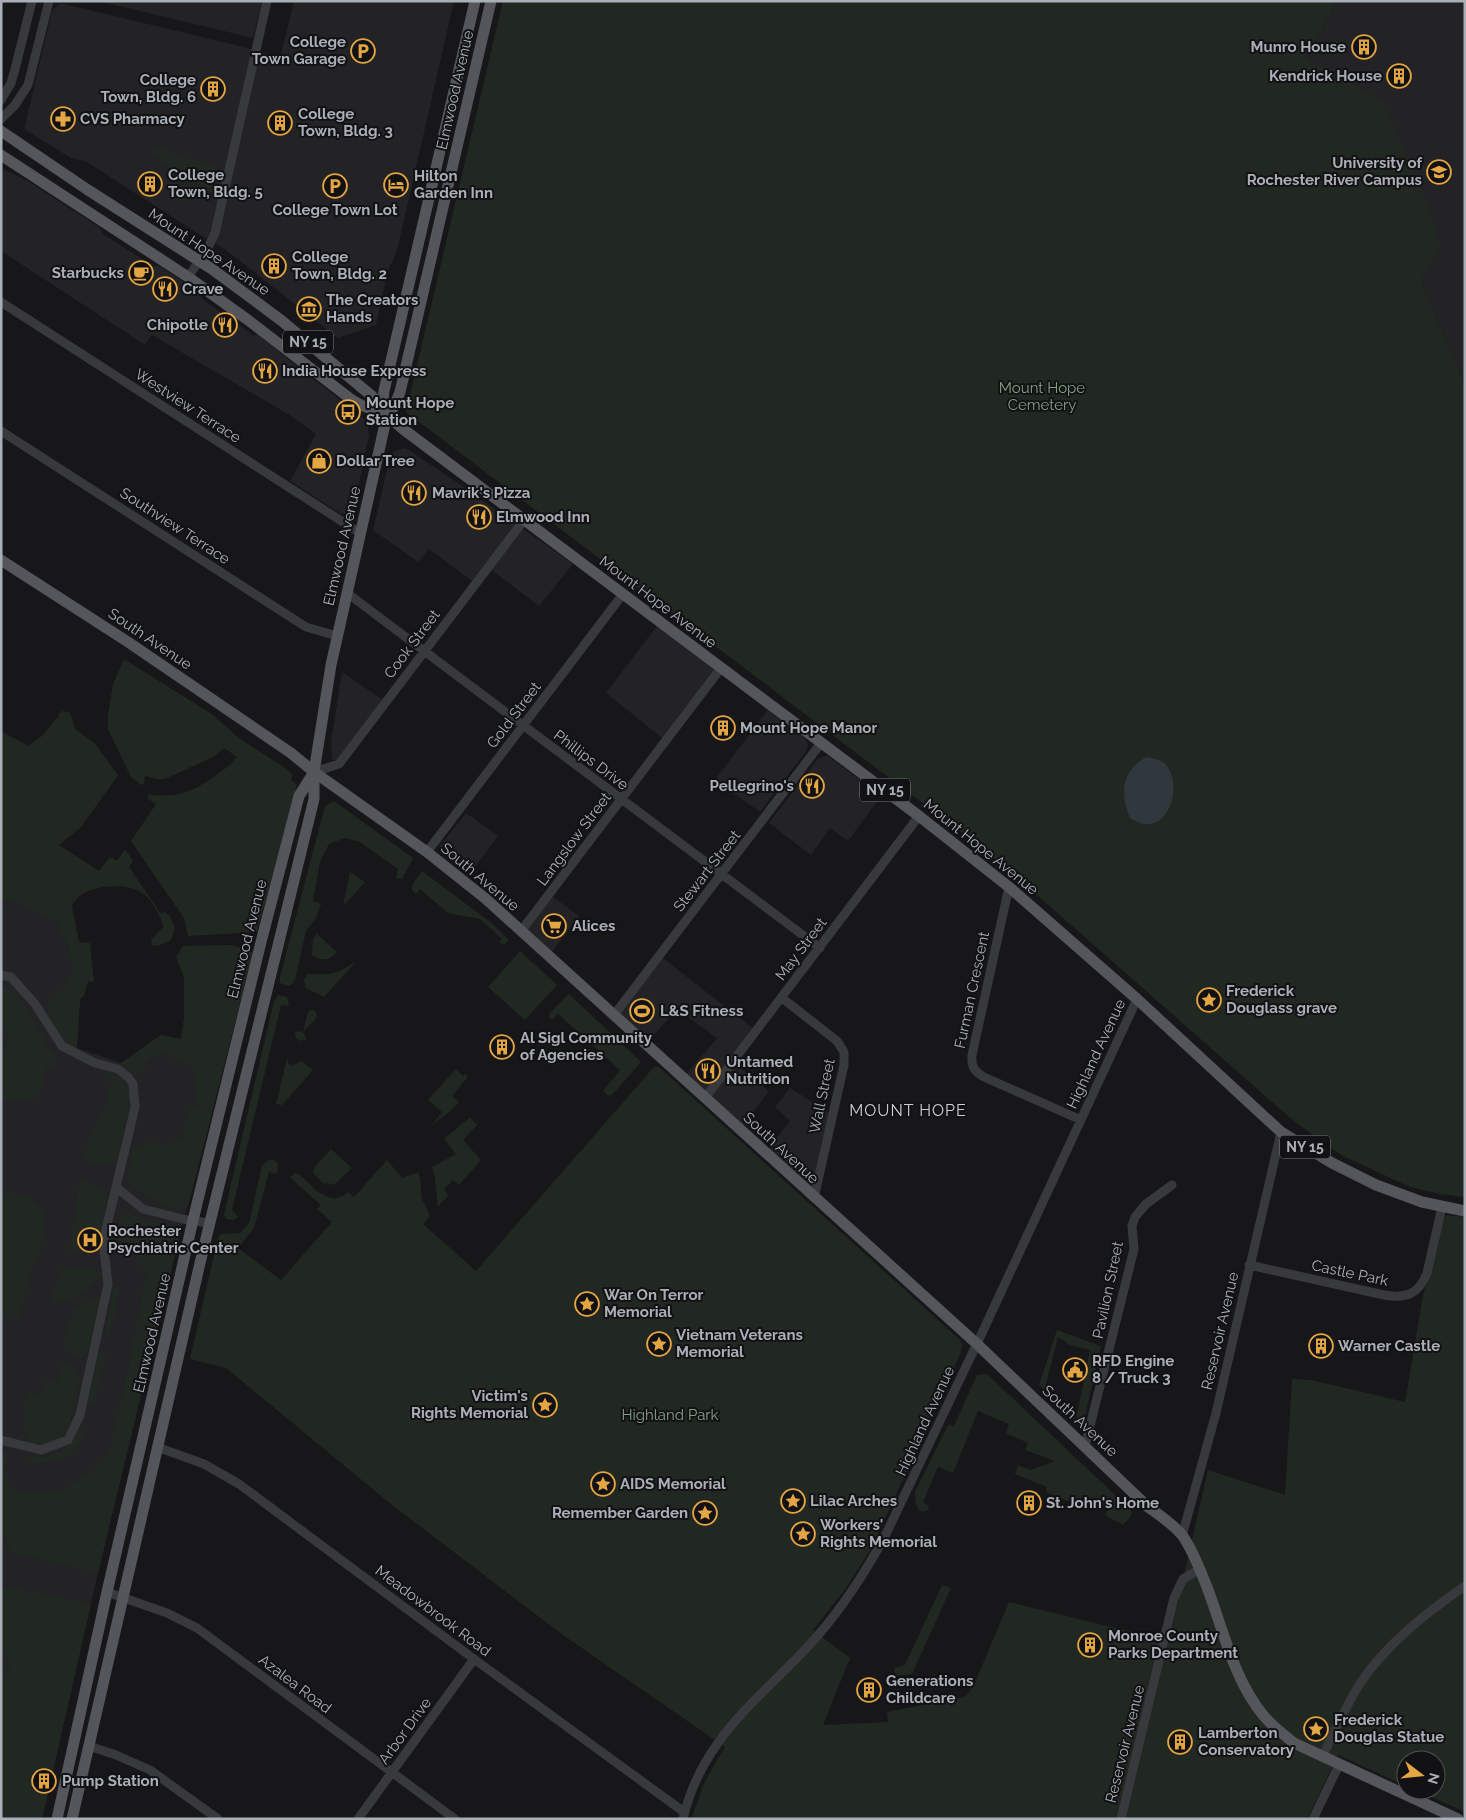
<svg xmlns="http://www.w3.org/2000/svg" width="1466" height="1820" font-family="Raleway,sans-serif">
<rect width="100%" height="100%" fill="#171719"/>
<path fill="#232325" d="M98,1H262L253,38Z
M294,1H454L398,246L394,259L388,269L376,325L338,338L226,250L194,231L87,162L71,158L24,129L52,11L59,4H64L244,47L280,58Z
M1337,1H1465V385L1421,281L1441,246L1306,59Z
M1,168L28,181L100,228L103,234L153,266H159L199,292L202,299L253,335H258L364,419L368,427L369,436L353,512L349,515L340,513L290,481L316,434L288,414L152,335L145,345L1,251Z
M403,448L407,449L458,483L573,564L539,606L485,565L472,581L429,549L418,562L373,530L390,457L393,452Z
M660,622L721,668L666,741L606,693Z
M342,672L383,700L336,762L332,759L331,742Z
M768,710L804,737L808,745L807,750L760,812L715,780Z
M63,711L70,713L75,729L95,744L118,775L81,827L47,854L80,999L77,1048L121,1063L161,1035L227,1050L170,1276L98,1573L42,1819H1V731L28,746L42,736L59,716L58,714Z
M825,756H828L881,796L848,841L830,828L811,855L769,823L818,759Z
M466,813L498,836L472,871L439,847Z
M549,894L579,916L549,956L521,931Z
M659,955L755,1030L732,1061L769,1091L740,1130L683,1078L717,1038L677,1009L646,1044L614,1015Z
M790,1088L833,1115L814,1198L765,1153L790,1121L775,1107Z"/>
<path fill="#212822" d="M503,1H1337L1306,59L1373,95L1385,106L1423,194L1441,246L1421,281L1465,385V1197L1440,1194L1410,1187L1343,1156L1326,1145L1288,1116L1020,880L970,839L406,412Z
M153,146L162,148L182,157L216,165L211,191L153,156Z
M124,659L213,715L240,739L287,769L292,775L291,780L297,785L257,932L188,936L184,918L131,841L156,804L148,799V794C176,799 193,792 216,775C224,770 231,764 237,757L224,748L213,757L165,779H157L145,776L144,784L141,785L131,777L108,729V715L113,684Z
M63,711L70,713L75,729L95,744L118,775L81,827L59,845L99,871L110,857L117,861L125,849L133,861L129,867L161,914L164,912L170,916L175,928L171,940L158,946L152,945L151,940L163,927C163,919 151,899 144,894C126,881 81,884 72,906L79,942L90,943L94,982L88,981L84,996L80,999L77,1048C64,1044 50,1020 46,1007L66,986L73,971L68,946L58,923L22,905L1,899V731L28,746L42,736L59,716L58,714Z
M334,801L413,858L402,879L396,878L398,869L360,842L345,838L329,844L320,861L313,901L321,904L316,918L306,931L295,980L292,984L288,986L280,983V977L325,806Z
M422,871L489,921L509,940L505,944L499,943L502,939L480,919L448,913L420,889L416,894L412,890V885Z
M350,872L365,882L343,906Z
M317,934L337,952C330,961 321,961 312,955L313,939Z
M232,945L253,952L189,1203L185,1208L181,1209L157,1203C149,1191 145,1194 134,1189L127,1179L133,1149L150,1142L173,1146L175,1140L182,1137L189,1107L197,1108V1088L191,1063L184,1064L176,1058L167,1055L164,1051L145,1061L147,1068L138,1074L121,1063L161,1035L181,1039L184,1018V977L176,957L183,946Z
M520,951L557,985L525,1020L488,987Z
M356,962L324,997L306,988L304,980L307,974H329L340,971Z
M1,983L19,997L44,1037L41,1043L57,1057L53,1068L46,1067L38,1099L31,1097L30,1101L17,1098L15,1103L1,1099V1052H4L8,1035L3,1033L5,1024L1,1022Z
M569,994L641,1062L611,1096L607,1095L603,1091L620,1070L558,1014L553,1019L549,1018V1014Z
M278,995L287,997L289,1005L288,1006L281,1005L232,1210L238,1217L234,1220L226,1219L224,1214L274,1001Z
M312,1010L316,1012L317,1017L303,1032L307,1039L300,1041L296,1038L295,1033L297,1031L303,1032L308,1012Z
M287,1059L289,1064L293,1065L302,1061L313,1070L282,1105L276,1104Z
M654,1067H659L959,1339L962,1344L961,1352L872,1547L846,1588L813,1630L850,1658L823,1725L888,1722L887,1712L965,1697L973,1687L1009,1602L1169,1641L1208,1470L1285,1495L1292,1379L1311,1380L1405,1402L1423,1296L1443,1218L1447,1215L1465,1217V1812L1416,1790H1436V1760H1406V1786L1338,1755L1307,1819H691L705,1781L725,1747L563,1635L392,1505L226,1368L190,1359L218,1238L221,1234L240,1233L249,1223L262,1166C267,1159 273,1157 278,1164L277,1174L269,1172L254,1228L238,1248L281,1280L332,1222L317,1209L321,1205L292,1179L289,1178L295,1173L300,1175C313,1187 330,1209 348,1192L354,1197L387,1160L402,1178L419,1172L422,1199L430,1216L423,1224L476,1271Z
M456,1069L463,1076L466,1074L468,1077L452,1096L459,1102L448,1113L432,1125L442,1112L428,1100Z
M107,1072C123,1075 130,1085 130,1101L119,1153L113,1163L102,1165L84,1160L90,1135L101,1116L112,1080L104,1078L105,1073Z
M470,1117L477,1125L463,1140L481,1160L459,1185L453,1180L444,1190L449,1195L438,1207L435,1177L432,1167L456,1154L444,1139Z
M331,1149L352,1168L334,1185L328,1183L324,1184L313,1173L314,1168Z
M80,1179L105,1190L107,1202L98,1247L92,1252L82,1253L68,1250L64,1242H71Z
M1,1191C11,1193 23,1194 32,1199C54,1211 41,1245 37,1263L33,1262L18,1321L1,1317Z
M127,1212L140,1218L181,1227L98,1573L11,1552L1,1528V1451L8,1452L3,1471L13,1490L33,1494L61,1491L97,1468L110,1450L131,1357L147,1269L138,1265L136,1256L128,1250L115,1248L118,1219Z
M60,1269H94L99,1273L94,1285L73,1300L64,1298L59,1302L52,1301Z
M113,1287H119V1296L109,1334L105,1333L111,1306Z
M101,1299L88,1353L80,1357L73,1355L64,1348C68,1323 70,1301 101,1299Z
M1057,1330L1101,1346L1083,1425L1076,1419L1090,1350L1070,1345L1058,1337L1045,1388L1047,1392L1039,1385Z
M99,1351L106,1353L93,1407L87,1402Z
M68,1362L81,1375L68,1429L60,1439L45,1445L30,1444C20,1427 23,1409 28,1392L42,1395L46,1379L58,1382L62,1366Z
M987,1374L1130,1509L1132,1512L1131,1516L1123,1525L1105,1515L1109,1507L1083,1495L1078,1505L1046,1492L1047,1487L1015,1474L1018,1465L1031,1470L1055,1461L1025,1450L1028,1443L1006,1433L1009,1424L978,1411L953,1473L938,1467L923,1502L929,1506L928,1510L923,1512L919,1510L916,1504L915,1492L948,1425L954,1426L977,1375Z
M80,1429L87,1431C83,1437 79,1446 73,1451C59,1463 39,1466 23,1461L27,1455C51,1462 69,1450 80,1429Z
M942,1585L951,1588L912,1674L896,1676L894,1668L905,1665Z
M6,1587L91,1604L42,1819H1V1674L12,1667L1,1655V1591Z"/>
<path fill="#30383e" d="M1146,757C1151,758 1157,759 1161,761C1187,776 1170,845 1130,818C1120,793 1121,772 1146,757Z"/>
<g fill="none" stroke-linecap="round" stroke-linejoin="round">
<path stroke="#38393d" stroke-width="9" d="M1,100L11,83L14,73L32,1
M1,119L15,105L28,85L49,1
M188,277L207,250L215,233L267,1
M1,302L360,533
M1,431L306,627L337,636
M347,593L820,948
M314,772L339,764L524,520
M427,852L623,594
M1009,887L972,1055C971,1067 974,1071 984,1077L1081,1120
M521,931L721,668
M1,975L11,977L35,1004L62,1046L95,1063L118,1069L128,1077L133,1084L135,1107L103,1242L108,1284L80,1415L68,1440L41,1450L1,1440
M782,998L837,1041L844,1052V1065L814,1198
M614,1015L821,743
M705,1098L919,816
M116,1187L143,1209L187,1220L209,1223
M1249,1265L1384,1295C1406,1299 1419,1294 1427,1273L1442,1207
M1085,1446L1134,1249L1132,1226L1135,1217L1146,1204L1172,1185
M157,1447L204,1464L239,1484L474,1659L684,1812
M1182,1536L1216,1413L1281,1132
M107,1592L167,1613L197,1628L455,1819
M89,1746L116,1755L150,1770L218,1819
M1322,1757C1334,1733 1345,1708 1359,1685C1386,1644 1425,1614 1465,1586
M358,1819L474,1659
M683,1819C689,1793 702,1765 718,1743C745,1704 788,1671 819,1634C845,1604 866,1571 885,1536L982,1333L1137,999
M1121,1819L1174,1598L1183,1579L1200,1569
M1313,1819L1339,1765"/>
<path stroke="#54565c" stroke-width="11" d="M1,131L88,190L212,269L282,321L361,387L372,396L387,415L403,429L919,816L1009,887L1137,999L1281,1132L1332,1163L1376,1185L1422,1202L1465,1211
M1,155L188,277L248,320L352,400L363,406L386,415
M385,411L383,401L384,391L475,1
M1,560L128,642L291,753L314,772L427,852L486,899L977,1344L1147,1506C1159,1515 1173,1524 1182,1535C1193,1550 1200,1570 1207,1587C1223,1629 1234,1680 1263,1715C1272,1726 1283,1734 1294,1743L1458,1819
M57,1819L107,1592L193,1220L261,942L299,796L314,772
M72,1819L200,1263L314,799V772L331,665L387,415L394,407L400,392L491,1"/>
</g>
<defs>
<g id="building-ring" transform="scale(1.25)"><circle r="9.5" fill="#121214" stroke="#e4a543" stroke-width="1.5"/><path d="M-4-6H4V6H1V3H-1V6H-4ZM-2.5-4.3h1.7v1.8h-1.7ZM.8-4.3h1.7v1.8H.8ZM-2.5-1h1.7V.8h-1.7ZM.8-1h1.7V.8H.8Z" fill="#e4a543"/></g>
<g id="parking-ring" transform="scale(1.25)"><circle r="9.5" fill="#121214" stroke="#e4a543" stroke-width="1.5"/><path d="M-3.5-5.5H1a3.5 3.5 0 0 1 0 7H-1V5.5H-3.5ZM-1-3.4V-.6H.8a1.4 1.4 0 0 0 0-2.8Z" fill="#e4a543"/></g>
<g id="pharmacy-ring" transform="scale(1.25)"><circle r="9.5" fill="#121214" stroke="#e4a543" stroke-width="1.5"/><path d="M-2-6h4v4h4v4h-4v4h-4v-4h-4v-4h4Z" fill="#e4a543"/></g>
<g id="university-ring" transform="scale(1.25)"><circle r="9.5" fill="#121214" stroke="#e4a543" stroke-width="1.5"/><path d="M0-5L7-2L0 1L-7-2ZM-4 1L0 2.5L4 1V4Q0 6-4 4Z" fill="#e4a543"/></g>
<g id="hotel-ring" transform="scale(1.25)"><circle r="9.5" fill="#121214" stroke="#e4a543" stroke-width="1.5"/><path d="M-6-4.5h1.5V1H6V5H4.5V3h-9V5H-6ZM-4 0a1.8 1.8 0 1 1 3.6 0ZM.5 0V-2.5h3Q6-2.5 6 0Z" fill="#e4a543"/></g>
<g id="cafe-ring" transform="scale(1.25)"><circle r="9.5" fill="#121214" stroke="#e4a543" stroke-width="1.5"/><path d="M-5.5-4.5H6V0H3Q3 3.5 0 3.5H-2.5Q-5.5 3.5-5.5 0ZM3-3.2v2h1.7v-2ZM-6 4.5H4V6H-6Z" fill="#e4a543"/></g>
<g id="restaurant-ring" transform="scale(1.25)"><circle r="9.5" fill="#121214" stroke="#e4a543" stroke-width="1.5"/><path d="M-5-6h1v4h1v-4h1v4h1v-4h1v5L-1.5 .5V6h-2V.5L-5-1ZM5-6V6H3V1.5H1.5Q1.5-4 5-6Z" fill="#e4a543"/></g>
<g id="museum-ring" transform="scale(1.25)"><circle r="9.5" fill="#121214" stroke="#e4a543" stroke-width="1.5"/><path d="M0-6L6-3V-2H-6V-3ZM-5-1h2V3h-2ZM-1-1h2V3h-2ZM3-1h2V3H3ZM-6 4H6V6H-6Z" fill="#e4a543"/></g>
<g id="bus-ring" transform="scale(1.25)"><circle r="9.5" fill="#121214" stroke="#e4a543" stroke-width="1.5"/><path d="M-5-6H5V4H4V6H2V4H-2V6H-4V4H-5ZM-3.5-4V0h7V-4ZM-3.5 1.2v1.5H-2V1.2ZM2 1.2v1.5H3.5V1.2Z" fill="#e4a543"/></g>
<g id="shop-ring" transform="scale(1.25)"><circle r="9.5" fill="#121214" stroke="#e4a543" stroke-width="1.5"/><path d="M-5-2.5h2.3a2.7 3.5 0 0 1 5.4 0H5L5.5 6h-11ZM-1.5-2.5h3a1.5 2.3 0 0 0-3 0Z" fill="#e4a543"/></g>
<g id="supermarket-ring" transform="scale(1.25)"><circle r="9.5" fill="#121214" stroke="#e4a543" stroke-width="1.5"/><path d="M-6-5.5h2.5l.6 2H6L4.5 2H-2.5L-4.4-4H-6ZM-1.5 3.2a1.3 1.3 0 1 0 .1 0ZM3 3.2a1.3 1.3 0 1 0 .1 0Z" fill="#e4a543"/></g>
<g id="sight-ring" transform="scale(1.25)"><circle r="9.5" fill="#121214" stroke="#e4a543" stroke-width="1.5"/><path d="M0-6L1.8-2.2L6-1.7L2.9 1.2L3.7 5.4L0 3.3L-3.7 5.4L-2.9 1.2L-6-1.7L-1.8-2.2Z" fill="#e4a543"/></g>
<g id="stadium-ring" transform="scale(1.25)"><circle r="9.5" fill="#121214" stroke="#e4a543" stroke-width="1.5"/><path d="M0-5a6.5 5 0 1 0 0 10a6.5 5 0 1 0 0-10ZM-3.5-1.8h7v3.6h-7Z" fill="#e4a543"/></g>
<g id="hospital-ring" transform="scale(1.25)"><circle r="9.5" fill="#121214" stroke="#e4a543" stroke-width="1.5"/><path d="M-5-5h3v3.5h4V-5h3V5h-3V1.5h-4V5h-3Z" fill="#e4a543"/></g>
<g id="civic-ring" transform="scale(1.25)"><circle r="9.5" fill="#121214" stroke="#e4a543" stroke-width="1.5"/><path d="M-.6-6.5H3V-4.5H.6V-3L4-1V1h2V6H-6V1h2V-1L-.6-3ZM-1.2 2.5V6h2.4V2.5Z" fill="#e4a543"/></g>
</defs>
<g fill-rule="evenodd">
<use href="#building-ring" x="1364" y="47"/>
<use href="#parking-ring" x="363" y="51"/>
<use href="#building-ring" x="1399" y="76"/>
<use href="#building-ring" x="213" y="89"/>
<use href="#pharmacy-ring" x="63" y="119"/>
<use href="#building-ring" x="280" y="123"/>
<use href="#university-ring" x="1439" y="172"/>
<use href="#building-ring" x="150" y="184"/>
<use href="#hotel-ring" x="396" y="185"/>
<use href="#parking-ring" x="335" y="186"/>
<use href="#building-ring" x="274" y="266"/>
<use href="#cafe-ring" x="141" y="273"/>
<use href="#restaurant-ring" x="165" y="289"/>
<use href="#museum-ring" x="309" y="309"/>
<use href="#restaurant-ring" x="225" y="325"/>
<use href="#restaurant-ring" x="265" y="371"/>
<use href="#bus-ring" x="348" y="412"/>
<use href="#shop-ring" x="319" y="461"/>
<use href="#restaurant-ring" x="414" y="493"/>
<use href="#restaurant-ring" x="479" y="517"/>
<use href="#building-ring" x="723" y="728"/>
<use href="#restaurant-ring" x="812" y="786"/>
<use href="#supermarket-ring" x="554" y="926"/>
<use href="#sight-ring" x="1209" y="1000"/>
<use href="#stadium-ring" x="642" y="1011"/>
<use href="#building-ring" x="502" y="1047"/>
<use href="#restaurant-ring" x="708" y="1071"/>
<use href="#hospital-ring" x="90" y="1240"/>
<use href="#sight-ring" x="587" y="1304"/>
<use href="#sight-ring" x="659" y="1344"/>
<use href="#building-ring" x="1321" y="1346"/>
<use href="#civic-ring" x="1075" y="1370"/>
<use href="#sight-ring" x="545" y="1405"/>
<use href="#sight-ring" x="603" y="1484"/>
<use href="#sight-ring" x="793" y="1501"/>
<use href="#building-ring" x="1029" y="1503"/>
<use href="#sight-ring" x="705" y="1513"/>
<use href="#sight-ring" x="803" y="1534"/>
<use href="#building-ring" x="1090" y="1645"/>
<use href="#building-ring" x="869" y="1690"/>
<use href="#sight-ring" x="1316" y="1729"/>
<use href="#building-ring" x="1180" y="1742"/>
<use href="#building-ring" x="44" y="1781"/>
</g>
<g text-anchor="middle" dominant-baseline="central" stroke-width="4" stroke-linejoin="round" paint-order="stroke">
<g fill="#121214" stroke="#7c8086" stroke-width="1">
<rect x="283" y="330.5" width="50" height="23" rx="4"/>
<rect x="860" y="778.5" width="50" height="23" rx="4"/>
<rect x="1280" y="1135.5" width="50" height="23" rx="4"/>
</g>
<g font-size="14" font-weight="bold" fill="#aaafb7">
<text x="308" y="342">NY 15</text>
<text x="885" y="790">NY 15</text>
<text x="1305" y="1147">NY 15</text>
</g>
<g font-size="15" font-weight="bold" fill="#aaafb7" stroke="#121214" text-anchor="start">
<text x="346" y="42" text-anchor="end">College<tspan x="346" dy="17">Town Garage</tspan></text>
<text x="1346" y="47" text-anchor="end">Munro House</text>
<text x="1382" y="76" text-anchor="end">Kendrick House</text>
<text x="196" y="80" text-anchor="end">College<tspan x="196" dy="17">Town, Bldg. 6</tspan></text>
<text x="298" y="114">College<tspan x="298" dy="17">Town, Bldg. 3</tspan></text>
<text x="80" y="119">CVS Pharmacy</text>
<text x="1422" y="163" text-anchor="end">University of<tspan x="1422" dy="17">Rochester River Campus</tspan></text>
<text x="168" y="175">College<tspan x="168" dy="17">Town, Bldg. 5</tspan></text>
<text x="414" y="176">Hilton<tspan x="414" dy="17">Garden Inn</tspan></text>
<text x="335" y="210" text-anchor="middle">College Town Lot</text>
<text x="292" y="257">College<tspan x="292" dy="17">Town, Bldg. 2</tspan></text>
<text x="124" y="273" text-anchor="end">Starbucks</text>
<text x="182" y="289">Crave</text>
<text x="326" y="300">The Creators<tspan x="326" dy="17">Hands</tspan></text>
<text x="208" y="325" text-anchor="end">Chipotle</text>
<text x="282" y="371">India House Express</text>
<text x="366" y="403">Mount Hope<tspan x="366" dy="17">Station</tspan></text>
<text x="336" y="461">Dollar Tree</text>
<text x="432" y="493">Mavrik's Pizza</text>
<text x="496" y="517">Elmwood Inn</text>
<text x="740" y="728">Mount Hope Manor</text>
<text x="794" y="786" text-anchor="end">Pellegrino's</text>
<text x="572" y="926">Alices</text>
<text x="1226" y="991">Frederick<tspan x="1226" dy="17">Douglass grave</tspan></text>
<text x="660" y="1011">L&amp;S Fitness</text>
<text x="520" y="1038">Al Sigl Community<tspan x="520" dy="17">of Agencies</tspan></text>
<text x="726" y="1062">Untamed<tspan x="726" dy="17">Nutrition</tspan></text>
<text x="108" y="1231">Rochester<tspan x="108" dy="17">Psychiatric Center</tspan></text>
<text x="604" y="1295">War On Terror<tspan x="604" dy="17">Memorial</tspan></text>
<text x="676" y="1335">Vietnam Veterans<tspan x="676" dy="17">Memorial</tspan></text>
<text x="1338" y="1346">Warner Castle</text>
<text x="1092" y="1361">RFD Engine<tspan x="1092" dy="17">8 / Truck 3</tspan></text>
<text x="528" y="1396" text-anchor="end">Victim's<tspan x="528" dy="17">Rights Memorial</tspan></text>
<text x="620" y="1484">AIDS Memorial</text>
<text x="810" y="1501">Lilac Arches</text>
<text x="1046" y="1503">St. John's Home</text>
<text x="688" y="1513" text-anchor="end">Remember Garden</text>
<text x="820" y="1525">Workers'<tspan x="820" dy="17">Rights Memorial</tspan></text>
<text x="1108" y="1636">Monroe County<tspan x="1108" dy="17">Parks Department</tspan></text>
<text x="886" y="1681">Generations<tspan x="886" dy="17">Childcare</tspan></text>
<text x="1334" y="1720">Frederick<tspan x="1334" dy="17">Douglas Statue</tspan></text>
<text x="1198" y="1733">Lamberton<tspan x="1198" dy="17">Conservatory</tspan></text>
<text x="62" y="1781">Pump Station</text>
</g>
<g font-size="15" fill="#aaafb7" stroke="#121214">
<text transform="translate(455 90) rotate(-77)">Elmwood Avenue</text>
<text transform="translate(209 252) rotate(34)">Mount Hope Avenue</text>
<text transform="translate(188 406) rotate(33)">Westview Terrace</text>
<text transform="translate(175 526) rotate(33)">Southview Terrace</text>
<text transform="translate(342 546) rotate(-77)">Elmwood Avenue</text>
<text transform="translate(658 602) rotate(37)">Mount Hope Avenue</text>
<text transform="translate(150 639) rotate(34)">South Avenue</text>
<text transform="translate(412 644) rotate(-53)">Cook Street</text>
<text transform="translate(514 715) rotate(-53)">Gold Street</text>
<text transform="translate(591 760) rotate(37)">Phillips Drive</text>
<text transform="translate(574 839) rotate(-53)">Langslow Street</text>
<text transform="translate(981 847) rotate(39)">Mount Hope Avenue</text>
<text transform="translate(707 871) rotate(-52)">Stewart Street</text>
<text transform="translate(480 877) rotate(40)">South Avenue</text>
<text transform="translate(247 939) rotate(-76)">Elmwood Avenue</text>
<text transform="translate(801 949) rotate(-53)">May Street</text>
<text transform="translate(972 990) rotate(-78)">Furman Crescent</text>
<text transform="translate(1096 1054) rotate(-65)">Highland Avenue</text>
<text transform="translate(822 1096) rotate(-78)">Wall Street</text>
<text transform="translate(781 1148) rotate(43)">South Avenue</text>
<text transform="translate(1350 1273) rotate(12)">Castle Park</text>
<text transform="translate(1108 1290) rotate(-78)">Pavilion Street</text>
<text transform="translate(1220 1331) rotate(-77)">Reservoir Avenue</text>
<text transform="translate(152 1333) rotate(-77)">Elmwood Avenue</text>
<text transform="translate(925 1421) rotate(-65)">Highland Avenue</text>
<text transform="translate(1080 1421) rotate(43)">South Avenue</text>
<text transform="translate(433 1611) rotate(37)">Meadowbrook Road</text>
<text transform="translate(295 1684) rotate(37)">Azalea Road</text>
<text transform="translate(405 1731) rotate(-54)">Arbor Drive</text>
<text transform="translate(1125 1744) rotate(-76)">Reservoir Avenue</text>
</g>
<g font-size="15" fill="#82a183" stroke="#121214">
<text x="1042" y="388">Mount Hope<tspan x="1042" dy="17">Cemetery</tspan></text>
<text x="670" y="1415">Highland Park</text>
</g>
<g font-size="16" letter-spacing="1" fill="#cbced4" stroke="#121214">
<text x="908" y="1110">MOUNT HOPE</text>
</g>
</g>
<rect width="1466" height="1820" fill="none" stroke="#aaafb7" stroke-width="5"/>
<g transform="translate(1421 1775) rotate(106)"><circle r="24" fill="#121214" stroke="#4f5155"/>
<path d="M0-4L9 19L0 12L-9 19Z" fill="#e4a543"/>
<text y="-8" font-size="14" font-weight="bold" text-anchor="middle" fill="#aaafb7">N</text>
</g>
</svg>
